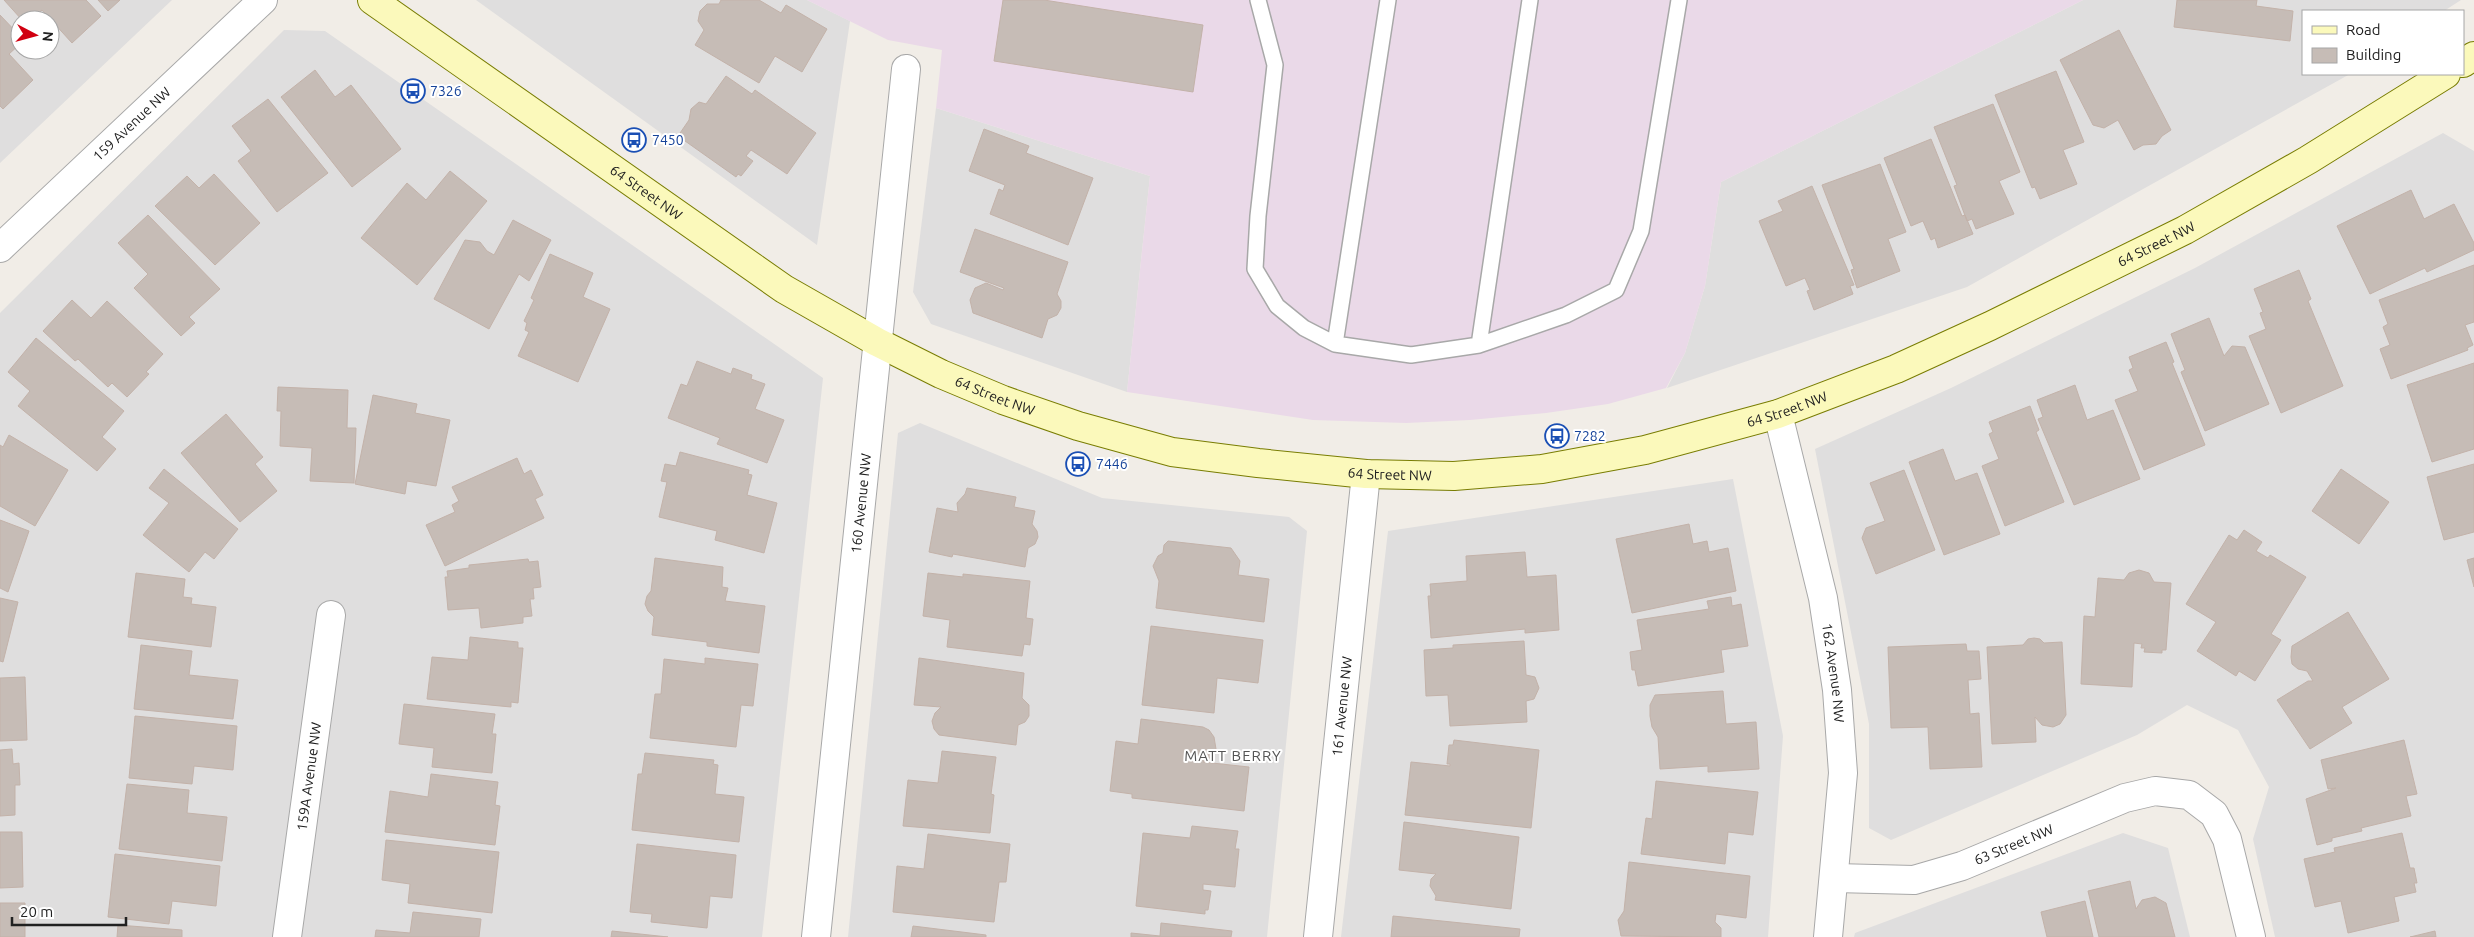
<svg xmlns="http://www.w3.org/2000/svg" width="2474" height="937" font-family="Ubuntu,sans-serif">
<rect width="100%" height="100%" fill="#f1ede7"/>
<path fill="#dfdede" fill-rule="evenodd" d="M0,0H172L0,163ZM20,20H50V50H20Z
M476,0H807L850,21L817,245Z
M2083,0H2461L2444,11H2303V74H2350L1967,287L1667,388L1685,353L1705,286L1721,182Z
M284,30L325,31L823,378L762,937H0V313Z
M936,108L1150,176L1127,392L931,324L913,292Z
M2443,133L2474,151V937H2275L2253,839L2269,787L2238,730L2187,705L2137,735L1891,840L1869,828V724L1815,449L1951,388L2195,268Z
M920,423L1102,498L1289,517L1307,531L1267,937H848L898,433Z
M1733,479L1783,736L1768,937H1341L1388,531Z
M2123,833L2168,848L2190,937H1854L1855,933Z"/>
<path fill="#ead9e8" d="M807,0H2083L1721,182L1705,286L1685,353L1666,388L1608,404L1546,413L1470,420L1406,423L1313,420L1127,392L1150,176L936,108L942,50L888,40Z"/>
<path fill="#c6bcb6" stroke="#c3b2a9" d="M4,0H86L101,16L72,43L42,10L31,20H22Z
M98,0H120L108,11Z
M721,0H759L781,13L786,5L827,29L802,72L775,56L759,83L695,45L704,30L698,21L700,11L707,4H719Z
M1003,0H1044L1203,25L1193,92L994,61Z
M2177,0H2257L2256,6L2293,11L2290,41L2174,27Z
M0,15L20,36V44L9,54L33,80L3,109L0,106Z
M2119,30L2171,130L2162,136L2156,144L2143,145L2134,150L2118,120L2104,128L2093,125L2060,60Z
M315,70L335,97L351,85L401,149L352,187L281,97Z
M2056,71L2084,142L2063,150L2077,184L2040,199L2035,187L2032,188L1995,95Z
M726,76L752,94L755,90L816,133L787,174L751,150L746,156L753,161L741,176L738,174L736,177L678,136L689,120L691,109L699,102L706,104Z
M268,99L328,173L277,212L238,161L251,151L232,126Z
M1993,104L2020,172L1999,181L2014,214L1976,229L1972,219L1967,221L1954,186L1957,185L1934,127Z
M984,129L1029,146L1026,153L1093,178L1068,245L990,214L999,189L1003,191L1005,185L969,171Z
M1931,139L1962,216L1965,215L1973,234L1938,248L1935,238L1931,240L1923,221L1911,226L1884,158Z
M1880,164L1906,232L1888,239L1900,271L1857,288L1851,270L1854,269L1822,185Z
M450,171L487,201L417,285L361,238L407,183L426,200Z
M214,174L260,223L215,265L155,206L187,176L199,188Z
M1812,186L1854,285L1850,286L1853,294L1814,310L1807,291L1810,290L1805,278L1786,286L1759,221L1783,211L1778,201Z
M2411,190L2424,219L2454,204L2474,243V250L2427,272L2425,268L2370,294L2337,226Z
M148,215L220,289L189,317L195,323L181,336L134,288L148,274L118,243Z
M513,220L551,240L529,281L519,274L489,329L434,299L465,240L480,242L487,251L494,255Z
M975,229L1068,262L1057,294L1061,301V308L1057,315L1048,319L1042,338L973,313L970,300L975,288L986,283L1003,290L1004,288L960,272Z
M550,254L593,273L583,297L610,309L578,382L518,356L529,332L525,330L527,323L524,321L534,300L531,298Z
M2474,265V322L2465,325L2473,345L2467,348L2468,350L2391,379L2380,349L2390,345L2383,327L2388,324L2379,300Z
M2299,270L2311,299L2308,301L2343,386L2281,413L2249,336L2266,329L2260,313L2263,312L2254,289Z
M72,300L91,318L107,301L163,354L146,372L149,374L127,397L112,383L108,387L78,359L75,361L43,331Z
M2209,318L2224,356L2232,346L2245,347L2269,404L2205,431L2181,372L2185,370L2171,334Z
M36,338L124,411L102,437L116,449L97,471L18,406L30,391L8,372Z
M2166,342L2174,362L2172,363L2205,445L2144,470L2115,400L2138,391L2129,370L2133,368L2129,357Z
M697,361L731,374L733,368L752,375L751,379L765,384L755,409L784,420L767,463L717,444L720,438L668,418L681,384L687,386Z
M2474,363V449L2432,462L2407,385Z
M2075,385L2087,420L2113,410L2140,479L2074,505L2038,419L2043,417L2037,400Z
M278,387L348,390L347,428H356L354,483L310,481L312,448L280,446L281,411H277Z
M373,395L417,404L415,413L450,420L436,486L407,481L405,494L355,484Z
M2030,406L2039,430L2036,432L2064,502L2005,526L1982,466L1999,459L1989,434L1993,432L1989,422Z
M226,414L263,457L255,464L277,491L240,522L181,453Z
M9,435L68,470L35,526L0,506V445L3,447Z
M1943,449L1955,481L1977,473L2000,534L1944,555L1909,462Z
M680,452L749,470L748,474L752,475L747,495L777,503L764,553L715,540L717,531L659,517L667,482L661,481L665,464L676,466Z
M517,458L524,474L531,470L543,495L535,499L544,518L445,566L426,525L455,512L452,505L459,501L452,487Z
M2474,464V532L2444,540L2427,477Z
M164,469L238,529L214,559L205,552L189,572L143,535L169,503L149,488Z
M2341,469L2389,502L2359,544L2312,511Z
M1904,470L1935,550L1876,574L1862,538L1866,528L1885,521L1870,483Z
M967,488L1016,497L1014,507L1035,511L1032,524L1037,531L1038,537L1035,544L1028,548L1025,567L953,554L952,557L929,552L937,508L958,512L957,503L965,494Z
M0,520L29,531L8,592L0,588Z
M1689,524L1693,544L1707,541L1709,552L1728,548L1736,591L1632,613L1616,539Z
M2244,530L2262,542L2256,551L2268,558L2270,555L2306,577L2271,634L2281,640L2255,681L2239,671L2236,676L2197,651L2216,622L2186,604L2229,535L2237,540Z
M1168,541L1231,548L1240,561L1238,575L1269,579L1264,622L1156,608L1159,581L1153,566L1158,556L1163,553L1164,545Z
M1525,552L1527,577L1556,575L1559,630L1525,633V629L1431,638L1428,596H1431L1430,584L1467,581L1466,556Z
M655,558L723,567L722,587L728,588L725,601L765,606L759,653L707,646V642L652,635L654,617L648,611L645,604L647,596L651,591Z
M2474,558V587L2467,560Z
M528,559L529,562L538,561L541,587L533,588L534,599H530L532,616L523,617V623L481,628L479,608L448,610L445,577H448L447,571L469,568V565Z
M2139,570L2149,573L2154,582L2171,583L2166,650H2162V653L2144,652L2145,648H2141L2142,644L2134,643L2132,687L2081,684L2084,616L2095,617L2098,578L2124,580L2129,573Z
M136,573L185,579L183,597L192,598L191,604L216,607L211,647L128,637Z
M928,573L963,577V574L1030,581L1026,618L1033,619L1030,645L1024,644L1022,656L947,647L950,620L923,616Z
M1731,597L1732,606L1741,604L1748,646L1721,650L1724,672L1638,686L1635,670H1632L1630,652L1642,650L1637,620L1709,609L1707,601Z
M0,598L18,602L3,662L0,661Z
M2348,612L2389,679L2342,707L2352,723L2310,749L2277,700L2308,681H2313L2307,671L2298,669L2292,664L2291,657L2292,646Z
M1151,626L1263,640L1258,683L1217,678L1214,713L1142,705Z
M470,637L518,642V648H523L518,703L511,702V707L427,699L432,657L468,660Z
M2034,638L2040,639L2044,643L2062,642L2066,715L2060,724L2053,727L2042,725L2035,717L2036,742L1992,744L1987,647L2023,645L2028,639Z
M1524,641L1526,675L1535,677L1539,688L1534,699L1526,701L1527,722L1450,726L1448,695L1426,696L1424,650L1453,648V645Z
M1966,644L1967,651H1979L1981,679L1968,680L1970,714L1979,713L1982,767L1930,769L1928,727L1891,728L1888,647Z
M141,645L192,651L189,675L238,680L233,719L134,709Z
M705,658L758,664L753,706L741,705L736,747L650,738L655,694H661L664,659L705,664Z
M919,658L1024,673L1022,698L1029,705V716L1025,722L1018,725L1016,745L939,735L934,729L932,721L935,713L941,707L914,705Z
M25,677L27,740L0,741V678Z
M1723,691L1726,724L1756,722L1759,769L1708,772V766L1660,769L1658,737L1652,727L1650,716V705L1655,695Z
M404,704L495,714L492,734H496L492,773L432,767L434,748L399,744Z
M135,716L237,726L233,770L194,766L192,784L129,778Z
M1141,719L1203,727L1209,730L1214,737L1216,749L1211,757L1203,762L1249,767L1244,811L1132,798V794L1110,791L1116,741L1138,744Z
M1454,740L1539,750L1531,828L1405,815L1411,762L1450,766V764H1447L1449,745H1453Z
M2404,740L2417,794L2406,796L2411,816L2361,828L2362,831L2332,838V841L2317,845L2306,799L2336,788L2328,789L2321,760Z
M12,749L13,764L19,763L20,785H15V815L0,816V750Z
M942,751L996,757L991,794L994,795L990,833L903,826L908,780L938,783Z
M645,753L714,760L713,764L718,765L715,794L744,797L739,842L632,830L638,774H642Z
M431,774L498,782L495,805L500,806L495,845L385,832L390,791L428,797Z
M1656,781L1758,792L1753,835L1728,832L1725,864L1641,854L1646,818L1652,819Z
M127,784L189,790L187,813L227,817L222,861L119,849Z
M1404,822L1519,837L1511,909L1435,900L1436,896L1430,886L1431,879L1436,874L1399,870Z
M1192,826L1238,831L1235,849H1239L1235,887L1203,884V890L1211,891L1208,910H1205V914L1136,906L1143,833L1190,838Z
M0,832H22L23,887L0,888Z
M2402,833L2410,868H2414L2417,883H2414L2416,892L2394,897L2399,921L2348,933L2341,901L2315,907L2304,859L2335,852L2334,848Z
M928,834L1010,844L1006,882H999L994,922L893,912L897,866L924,869Z
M386,840L499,852L492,913L408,903L410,884L382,880Z
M637,844L736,855L732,898L710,896L707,928L651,922L652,914L630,912Z
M115,854L220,866L216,906L172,901L169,924L108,917Z
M1629,862L1750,876L1746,918L1716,914L1715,922L1721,928V937L1621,936L1618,920L1624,911Z
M2130,881L2136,909L2142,900L2155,897L2166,903L2175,937H2099L2088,891Z
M2085,901L2093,937H2047L2041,912Z
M0,903H25V937H0Z
M413,912L481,919L479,937H375L376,930L410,933Z
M1393,916L1520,929L1519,937H1391Z
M1161,923L1232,931L1231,937H1131V933L1160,936Z
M118,925L182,930V937H117Z
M913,926L986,935V937H911Z
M612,931L668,937H611Z
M2435,931L2436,937H2410Z"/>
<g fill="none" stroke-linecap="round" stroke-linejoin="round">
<g stroke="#a8a8a8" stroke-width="18">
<path id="lane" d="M1258,0L1275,65L1258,216L1255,269L1277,306L1304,328L1335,344L1411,355L1479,345L1566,315L1616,290L1641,231L1679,0
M1335,344L1388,0
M1479,345L1530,0"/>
</g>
<g stroke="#a8a8a8" stroke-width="30">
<g id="street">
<path id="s1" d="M0,248L263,0"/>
<path id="s2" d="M1778,414L1823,598L1837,690L1843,773L1828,937"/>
<path id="s3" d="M1835,878L1914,880L1962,866L2125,798L2155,791L2189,795L2214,814L2227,839L2251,937"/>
<path id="s4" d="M287,937L331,615"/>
<path id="s5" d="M816,937L906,69"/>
<path id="s6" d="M1318,937L1366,474"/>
</g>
</g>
<g stroke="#797d03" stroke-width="30">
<g id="secondary">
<path id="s7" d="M372,0L784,289L877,342L941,374L1003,400L1078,426L1172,452L1258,463L1366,474L1454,476L1542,469L1645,450L1778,414L1896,369L1990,326L2185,230L2308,160L2446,74"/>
<path d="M2463,63L2474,56"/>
</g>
</g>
<use href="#lane" stroke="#fff" stroke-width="15"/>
<use href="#street" stroke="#fff" stroke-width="28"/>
<use href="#secondary" stroke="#fbf9bb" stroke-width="28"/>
</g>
<defs>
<g id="bus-ring" transform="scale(1.25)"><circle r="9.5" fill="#fff" stroke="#1a4fb4" stroke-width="1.5"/><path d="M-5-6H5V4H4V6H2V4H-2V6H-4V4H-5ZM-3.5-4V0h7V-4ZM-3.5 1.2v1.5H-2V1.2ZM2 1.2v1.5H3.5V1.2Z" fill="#1a4fb4"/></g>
</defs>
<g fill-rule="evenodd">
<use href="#bus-ring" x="413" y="91"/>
<use href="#bus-ring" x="634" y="140"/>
<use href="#bus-ring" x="1557" y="436"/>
<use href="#bus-ring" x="1078" y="464"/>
</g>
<g text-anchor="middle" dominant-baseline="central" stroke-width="4" stroke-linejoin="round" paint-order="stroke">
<g font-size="14" fill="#164399" stroke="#fff" text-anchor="start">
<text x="430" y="91">7326</text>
<text x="652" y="140">7450</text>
<text x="1574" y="436">7282</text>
<text x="1096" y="464">7446</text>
</g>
<g font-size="14" fill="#212121" stroke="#fff">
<text stroke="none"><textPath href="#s1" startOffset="181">159 Avenue NW</textPath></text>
<text stroke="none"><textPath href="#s7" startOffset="335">64 Street NW</textPath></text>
<text stroke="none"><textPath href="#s7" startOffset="1955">64 Street NW</textPath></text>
<text stroke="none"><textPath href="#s7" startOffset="740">64 Street NW</textPath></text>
<text stroke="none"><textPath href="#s7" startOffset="1550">64 Street NW</textPath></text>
<text stroke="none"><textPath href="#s7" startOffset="1145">64 Street NW</textPath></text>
<text stroke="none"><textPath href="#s5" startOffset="436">160 Avenue NW</textPath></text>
<text stroke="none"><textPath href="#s2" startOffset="265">162 Avenue NW</textPath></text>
<text stroke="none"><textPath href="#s6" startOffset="232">161 Avenue NW</textPath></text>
<text stroke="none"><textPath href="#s4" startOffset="162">159A Avenue NW</textPath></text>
<text stroke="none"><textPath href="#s3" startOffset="185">63 Street NW</textPath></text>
</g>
<g font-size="15" letter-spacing="1" fill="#545454" stroke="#fff">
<text x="1233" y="755">MATT BERRY</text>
</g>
</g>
<rect x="2302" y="10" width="162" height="65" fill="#ffffff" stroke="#a6a6a6"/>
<rect x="2312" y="26" width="25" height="8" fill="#fbf9bb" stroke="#a6a6a6"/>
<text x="2346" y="35" font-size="15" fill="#212121">Road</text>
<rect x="2312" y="48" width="25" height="15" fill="#c6bcb6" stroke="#a6a6a6"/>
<text x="2346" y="60" font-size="15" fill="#212121">Building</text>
<g transform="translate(35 35) rotate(96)"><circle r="24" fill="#ffffff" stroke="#a6a6a6"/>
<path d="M0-4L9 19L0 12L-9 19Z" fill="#d10011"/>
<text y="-8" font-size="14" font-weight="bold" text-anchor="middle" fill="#212121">N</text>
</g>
<path d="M12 917v8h114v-8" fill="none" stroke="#212121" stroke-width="2.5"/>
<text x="20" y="917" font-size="15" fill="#212121" stroke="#ffffff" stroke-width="4" paint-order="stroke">20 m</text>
</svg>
